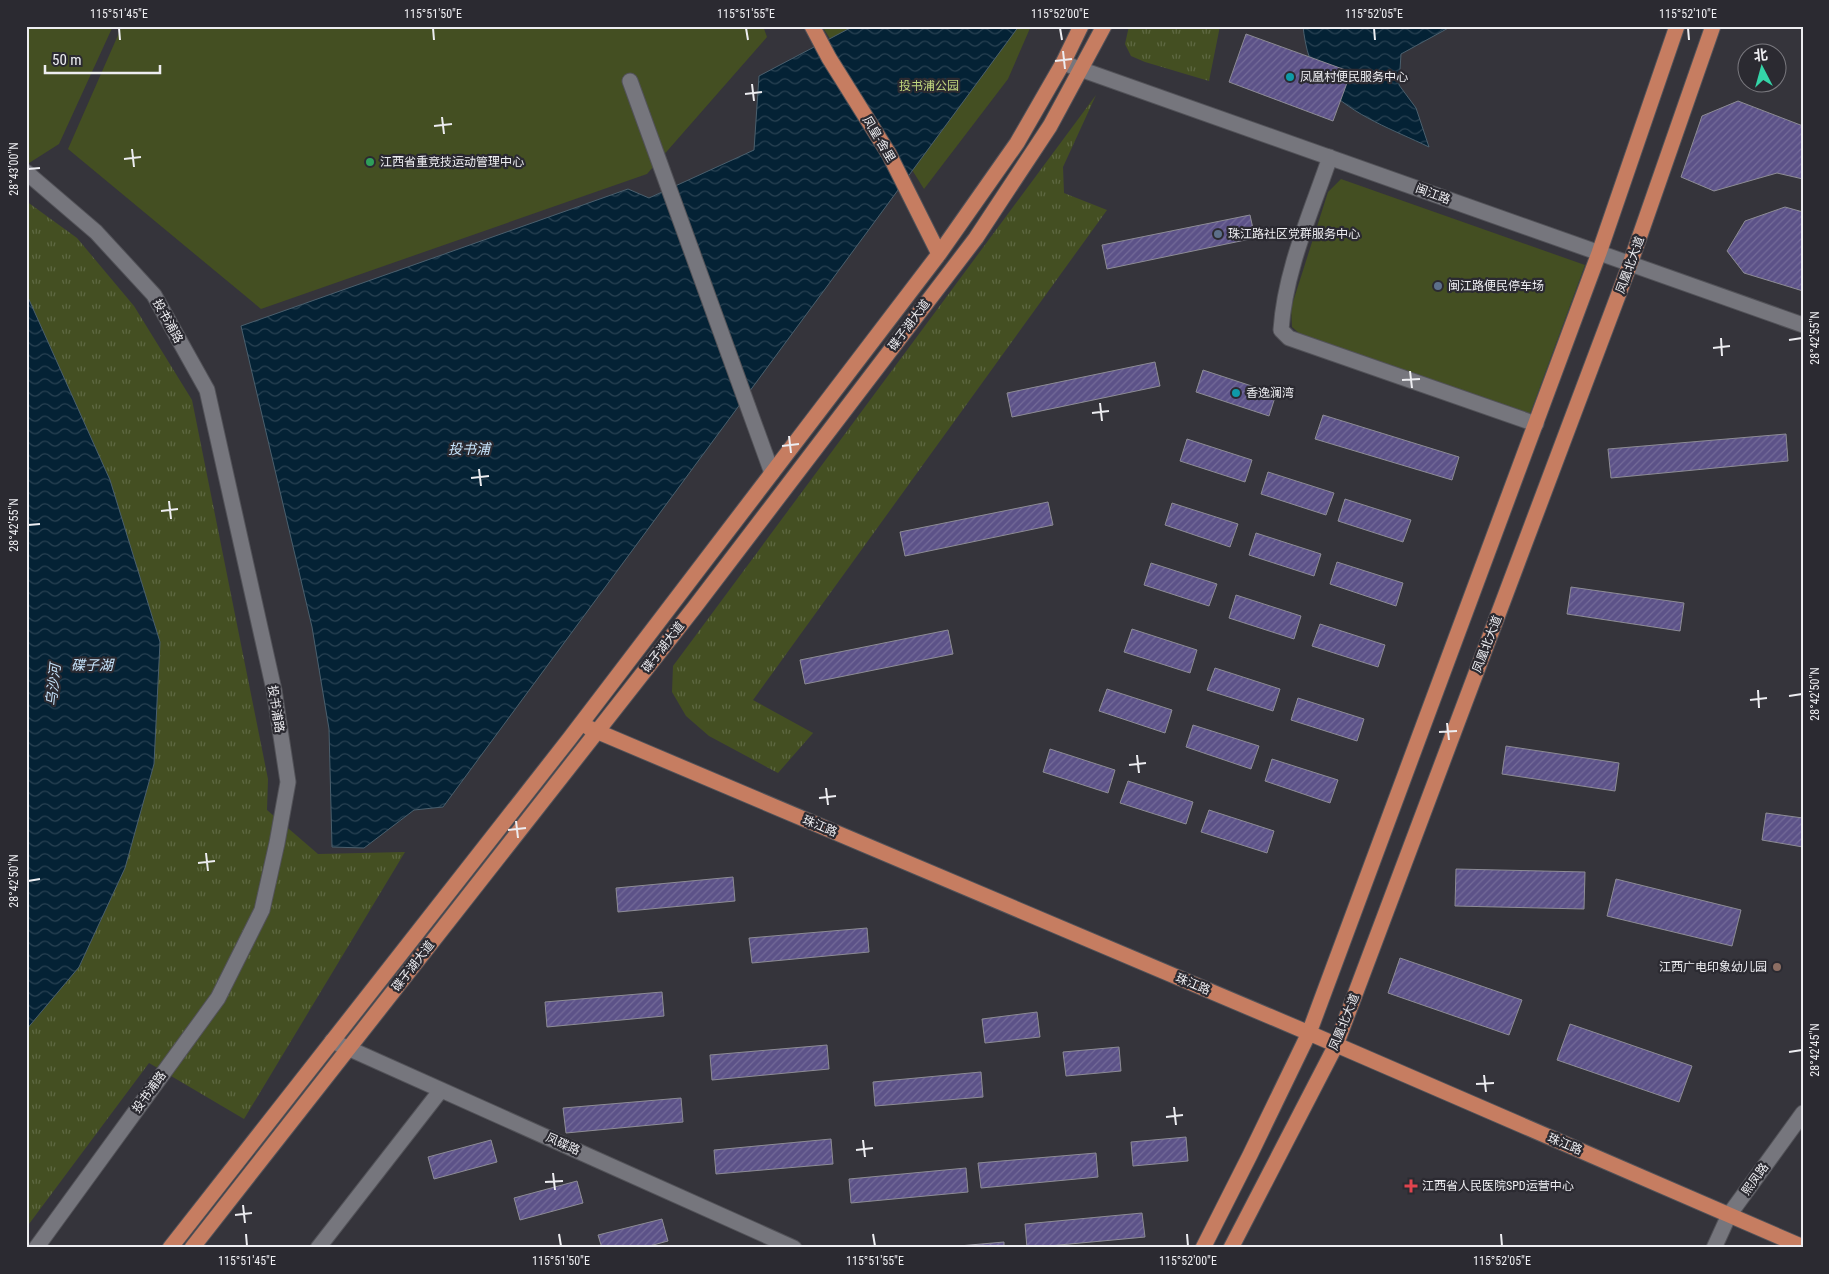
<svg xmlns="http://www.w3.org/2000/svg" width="1829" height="1274" font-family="'Roboto Condensed','Noto Sans SC',sans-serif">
<defs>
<pattern id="grass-tufts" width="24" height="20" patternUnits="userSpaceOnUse" patternTransform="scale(1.25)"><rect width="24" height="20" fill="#444f22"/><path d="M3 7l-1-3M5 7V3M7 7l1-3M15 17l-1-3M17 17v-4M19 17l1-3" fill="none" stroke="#5f6943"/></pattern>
<pattern id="water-waves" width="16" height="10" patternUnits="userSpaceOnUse" patternTransform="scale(1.25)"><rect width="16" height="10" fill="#042235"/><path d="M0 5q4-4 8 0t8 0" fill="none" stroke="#294253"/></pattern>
<pattern id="building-hatch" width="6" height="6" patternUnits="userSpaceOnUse" patternTransform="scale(1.25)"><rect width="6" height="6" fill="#5c5288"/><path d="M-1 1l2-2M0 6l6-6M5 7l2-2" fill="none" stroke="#746b99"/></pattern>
</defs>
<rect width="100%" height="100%" fill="#35343b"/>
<path fill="url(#grass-tufts)" d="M1129,26H1220L1209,81L1145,62L1131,56L1125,44Z
M1096,95L1063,167L1064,193L1107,210L753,700L813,733L778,773L709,736L686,716L672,692L673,666Z
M26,201L77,238L134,306L192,400L268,779L267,810L318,854L405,852L244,1119L149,1063L26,1228Z"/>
<path fill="#444f22" d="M26,26H113L59,144L26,165Z
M122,26H763L767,37L647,174L261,309L68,149Z
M822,26H1031L1008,79L924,189Z
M1341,179L1585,265L1530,414L1300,334L1292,327L1291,308L1328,192Z"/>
<path fill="url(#water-waves)" stroke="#4a5f6d" d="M854,26H1019L443,807L414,810L364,848L332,847L329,729L312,627L241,326L628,189L649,198L754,150L759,76Z
M1303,26H1452L1401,54L1399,85L1416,108L1429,147C1394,130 1353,116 1326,87C1311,72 1305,46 1303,26Z
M26,293L110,480L160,642L154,764L125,868L79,967L26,1030Z"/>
<path fill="url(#building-hatch)" stroke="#8d8c95" d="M1246,34L1351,72L1333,121L1229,82Z
M1738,101L1803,126V179L1777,173L1714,191L1681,177L1702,116Z
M1785,207L1803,212V291L1744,273L1727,251L1745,221Z
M1250,215L1255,238L1107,269L1102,245Z
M1155,362L1160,386L1012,417L1007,393Z
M1203,370L1276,394L1269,416L1196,392Z
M1323,415L1459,457L1452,480L1315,439Z
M1786,434L1788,461L1611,478L1608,449Z
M1187,439L1252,460L1245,482L1180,461Z
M1268,472L1334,493L1326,515L1261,494Z
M1345,499L1411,520L1403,542L1338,521Z
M1048,502L1053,525L905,556L900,532Z
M1172,503L1238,524L1230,547L1165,525Z
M1256,533L1321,554L1314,576L1249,555Z
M1337,562L1403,583L1396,606L1330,584Z
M1151,563L1217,584L1209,606L1144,585Z
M1571,587L1684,603L1680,631L1567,614Z
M1236,595L1301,616L1294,639L1229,618Z
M1320,624L1385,645L1378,667L1312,646Z
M1132,629L1197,650L1190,673L1124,652Z
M948,630L953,654L805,684L800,660Z
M1215,668L1280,689L1273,711L1207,690Z
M1107,689L1172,710L1165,733L1099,711Z
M1298,698L1364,719L1357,741L1291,720Z
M1193,725L1259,746L1251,769L1186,747Z
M1506,746L1619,763L1615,791L1502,774Z
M1050,749L1115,770L1108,793L1043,772Z
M1272,759L1338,780L1330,803L1265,781Z
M1128,781L1193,802L1186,824L1120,803Z
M1209,810L1274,831L1267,853L1201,832Z
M1766,813L1803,818V847L1762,840Z
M1456,869L1585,872L1584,909L1455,906Z
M733,877L735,901L618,912L616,888Z
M1616,879L1741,910L1732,946L1607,916Z
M867,928L869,952L752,963L749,938Z
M1400,958L1522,1000L1509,1035L1388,993Z
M662,992L664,1016L547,1027L545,1002Z
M1037,1012L1040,1037L985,1043L982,1019Z
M1570,1024L1692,1066L1679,1102L1557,1060Z
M827,1045L829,1069L712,1080L710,1055Z
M1119,1047L1121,1071L1066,1076L1063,1052Z
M981,1072L983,1097L875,1106L873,1082Z
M681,1098L683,1122L566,1133L563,1108Z
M1186,1137L1188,1161L1133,1166L1131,1142Z
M831,1139L833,1164L716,1174L714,1150Z
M491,1140L497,1162L434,1179L428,1157Z
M1096,1153L1098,1177L981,1188L978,1163Z
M966,1168L968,1192L851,1203L849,1179Z
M577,1181L583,1203L520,1220L514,1198Z
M1142,1213L1145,1237L1027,1248L1025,1224Z
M662,1219L668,1241L642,1248H602L598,1235Z
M1004,1242V1248H936Z"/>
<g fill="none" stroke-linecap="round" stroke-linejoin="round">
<g stroke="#525258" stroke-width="17">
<path id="minor" d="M1063,63L1803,325
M630,81L772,473
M1330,157C1311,213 1285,270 1281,330L1289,338L1536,424
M26,172L96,232L154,295L207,390L274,690L288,782L277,843L262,910L218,998L36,1248
M332,1041L794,1248
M318,1248L441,1090
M1714,1248L1729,1215L1803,1113"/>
</g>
<g stroke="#525258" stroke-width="17">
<path id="major" d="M812,26L829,58L889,154L939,254
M589,728L1309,1033L1803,1247
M170,1248L570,738L939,254L1017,143L1063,63L1081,26
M192,1248L694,608L976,238L1050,126L1104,26
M1203,1248L1250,1155L1309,1033L1599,253L1677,26
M1231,1248L1336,1045L1630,264L1713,26"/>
</g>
<use href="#minor" stroke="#76767d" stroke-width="15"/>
<use href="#major" stroke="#c67d61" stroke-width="15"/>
</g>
<path fill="none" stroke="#ededf1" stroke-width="2" d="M119,28L120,40M433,28L434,40M746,28L748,40M1060,28L1062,40M1374,28L1375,40M1688,28L1689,40M1063,51L1065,69M1055,61L1072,59M752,84L754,101M745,94L762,92M442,117L444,134M434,126L452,124M132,149L134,167M124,159L141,157M28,169L40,168M1721,338L1722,356M1789,340L1802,338M1713,348L1730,346M1410,371L1412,388M1402,380L1420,379M1100,403L1102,421M1092,413L1109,411M789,436L791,453M782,446L799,444M479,469L481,486M471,478L489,476M169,501L171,519M161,511L178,509M28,525L40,524M1758,690L1759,708M1789,696L1802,694M1750,700L1767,698M1447,723L1449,740M1439,732L1457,731M1137,755L1139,773M1129,765L1146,763M826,788L828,805M819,798L836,796M516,821L518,838M508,830L526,828M206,853L208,871M198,863L215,861M28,881L40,879M1789,1052L1802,1050M1484,1075L1486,1092M1476,1084L1494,1083M1174,1107L1176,1125M1166,1117L1183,1115M863,1140L865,1157M856,1150L873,1148M553,1173L555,1190M545,1182L563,1181M243,1205L245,1223M235,1215L252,1213M246,1234L247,1246M559,1234L561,1246M873,1234L875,1246M1187,1234L1188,1246M1501,1234L1502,1246"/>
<g fill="#0f9aa8" stroke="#2b2a31" stroke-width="2">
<circle cx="1290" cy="77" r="5"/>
<circle cx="1236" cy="393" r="5"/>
</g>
<circle fill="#2e9e5b" stroke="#2b2a31" stroke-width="2" cx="370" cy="162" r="5"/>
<g fill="#5c6f8a" stroke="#2b2a31" stroke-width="2">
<circle cx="1218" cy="234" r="5"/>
<circle cx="1438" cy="286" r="5"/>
</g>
<circle fill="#8d6e63" stroke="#2b2a31" stroke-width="2" cx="1777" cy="967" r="5"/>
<path fill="#e0444e" stroke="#2b2a31" stroke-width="2" d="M1408.5 1178.5h5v5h5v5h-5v5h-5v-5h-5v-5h5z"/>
<g text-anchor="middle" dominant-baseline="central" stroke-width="4.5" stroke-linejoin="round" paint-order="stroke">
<g font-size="12" fill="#ededf1" stroke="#2b2a31" text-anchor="start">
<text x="1300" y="77">凤凰村便民服务中心</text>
<text x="380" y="162">江西省重竞技运动管理中心</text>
<text x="1228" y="234">珠江路社区党群服务中心</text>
<text x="1448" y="286">闽江路便民停车场</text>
<text x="1246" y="393">香逸澜湾</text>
<text x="1767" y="967" text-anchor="end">江西广电印象幼儿园</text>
<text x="1422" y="1186">江西省人民医院SPD运营中心</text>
</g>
<g font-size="12" fill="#bfd57d" stroke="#2b2a31">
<text x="929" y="86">投书浦公园</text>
</g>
<g font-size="12" fill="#ededf1" stroke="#2b2a31">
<text transform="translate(879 139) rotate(59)">凤皇-舍里</text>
<text transform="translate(1433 194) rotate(20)">闽江路</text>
<text transform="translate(1630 265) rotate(-70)">凤凰北大道</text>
<text transform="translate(168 321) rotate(61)">投书浦路</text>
<text transform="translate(909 325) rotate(-53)">碟子湖大道</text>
<text transform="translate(1487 644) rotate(-69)">凤凰北大道</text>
<text transform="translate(663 647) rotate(-52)">碟子湖大道</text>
<text transform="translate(276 709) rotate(81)">投书浦路</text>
<text transform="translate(820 826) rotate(23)">珠江路</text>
<text transform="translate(413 966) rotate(-52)">碟子湖大道</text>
<text transform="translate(1193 984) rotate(23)">珠江路</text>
<text transform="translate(1344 1022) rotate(-68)">凤凰北大道</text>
<text transform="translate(149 1092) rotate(-54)">投书浦路</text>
<text transform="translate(563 1144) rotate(24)">凤碟路</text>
<text transform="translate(1565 1144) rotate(23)">珠江路</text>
<text transform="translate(1755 1179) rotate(-54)">熙凤路</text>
</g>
<g font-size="14" font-style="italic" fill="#c6e4fc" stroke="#2b2a31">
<text x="469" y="449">投书浦</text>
<text x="92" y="665">碟子湖</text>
<text transform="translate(53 685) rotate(-84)">乌沙河</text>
</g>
</g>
<rect width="1829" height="1274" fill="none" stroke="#2b2a31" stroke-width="55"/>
<g transform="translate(1762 68) rotate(354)"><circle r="24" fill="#2b2a31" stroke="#79787e"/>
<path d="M0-4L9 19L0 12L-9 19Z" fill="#34d4a8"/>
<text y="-8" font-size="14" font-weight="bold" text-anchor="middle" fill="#ededf1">北</text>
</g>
<path d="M45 65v8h115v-8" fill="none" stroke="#ededf1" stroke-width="2.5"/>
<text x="52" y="65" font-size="15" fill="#ededf1" stroke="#2b2a31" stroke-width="4" paint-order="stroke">50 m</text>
<rect x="28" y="28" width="1774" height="1218" fill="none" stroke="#ededf1" stroke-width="2"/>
<g font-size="12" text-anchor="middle" fill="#ededf1">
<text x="119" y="18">115°51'45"E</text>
<text x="433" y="18">115°51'50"E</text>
<text x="746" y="18">115°51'55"E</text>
<text x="1060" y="18">115°52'00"E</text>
<text x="1374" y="18">115°52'05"E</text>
<text x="1688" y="18">115°52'10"E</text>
<text transform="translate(14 169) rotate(-90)" y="4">28°43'00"N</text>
<text transform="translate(1815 338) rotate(-90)" y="4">28°42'55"N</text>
<text transform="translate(14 525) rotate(-90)" y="4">28°42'55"N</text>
<text transform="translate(1815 694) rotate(-90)" y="4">28°42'50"N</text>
<text transform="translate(14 881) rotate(-90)" y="4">28°42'50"N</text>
<text transform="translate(1815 1050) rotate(-90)" y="4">28°42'45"N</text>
<text x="247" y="1265">115°51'45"E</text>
<text x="561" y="1265">115°51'50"E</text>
<text x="875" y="1265">115°51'55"E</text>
<text x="1188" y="1265">115°52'00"E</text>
<text x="1502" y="1265">115°52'05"E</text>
</g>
</svg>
